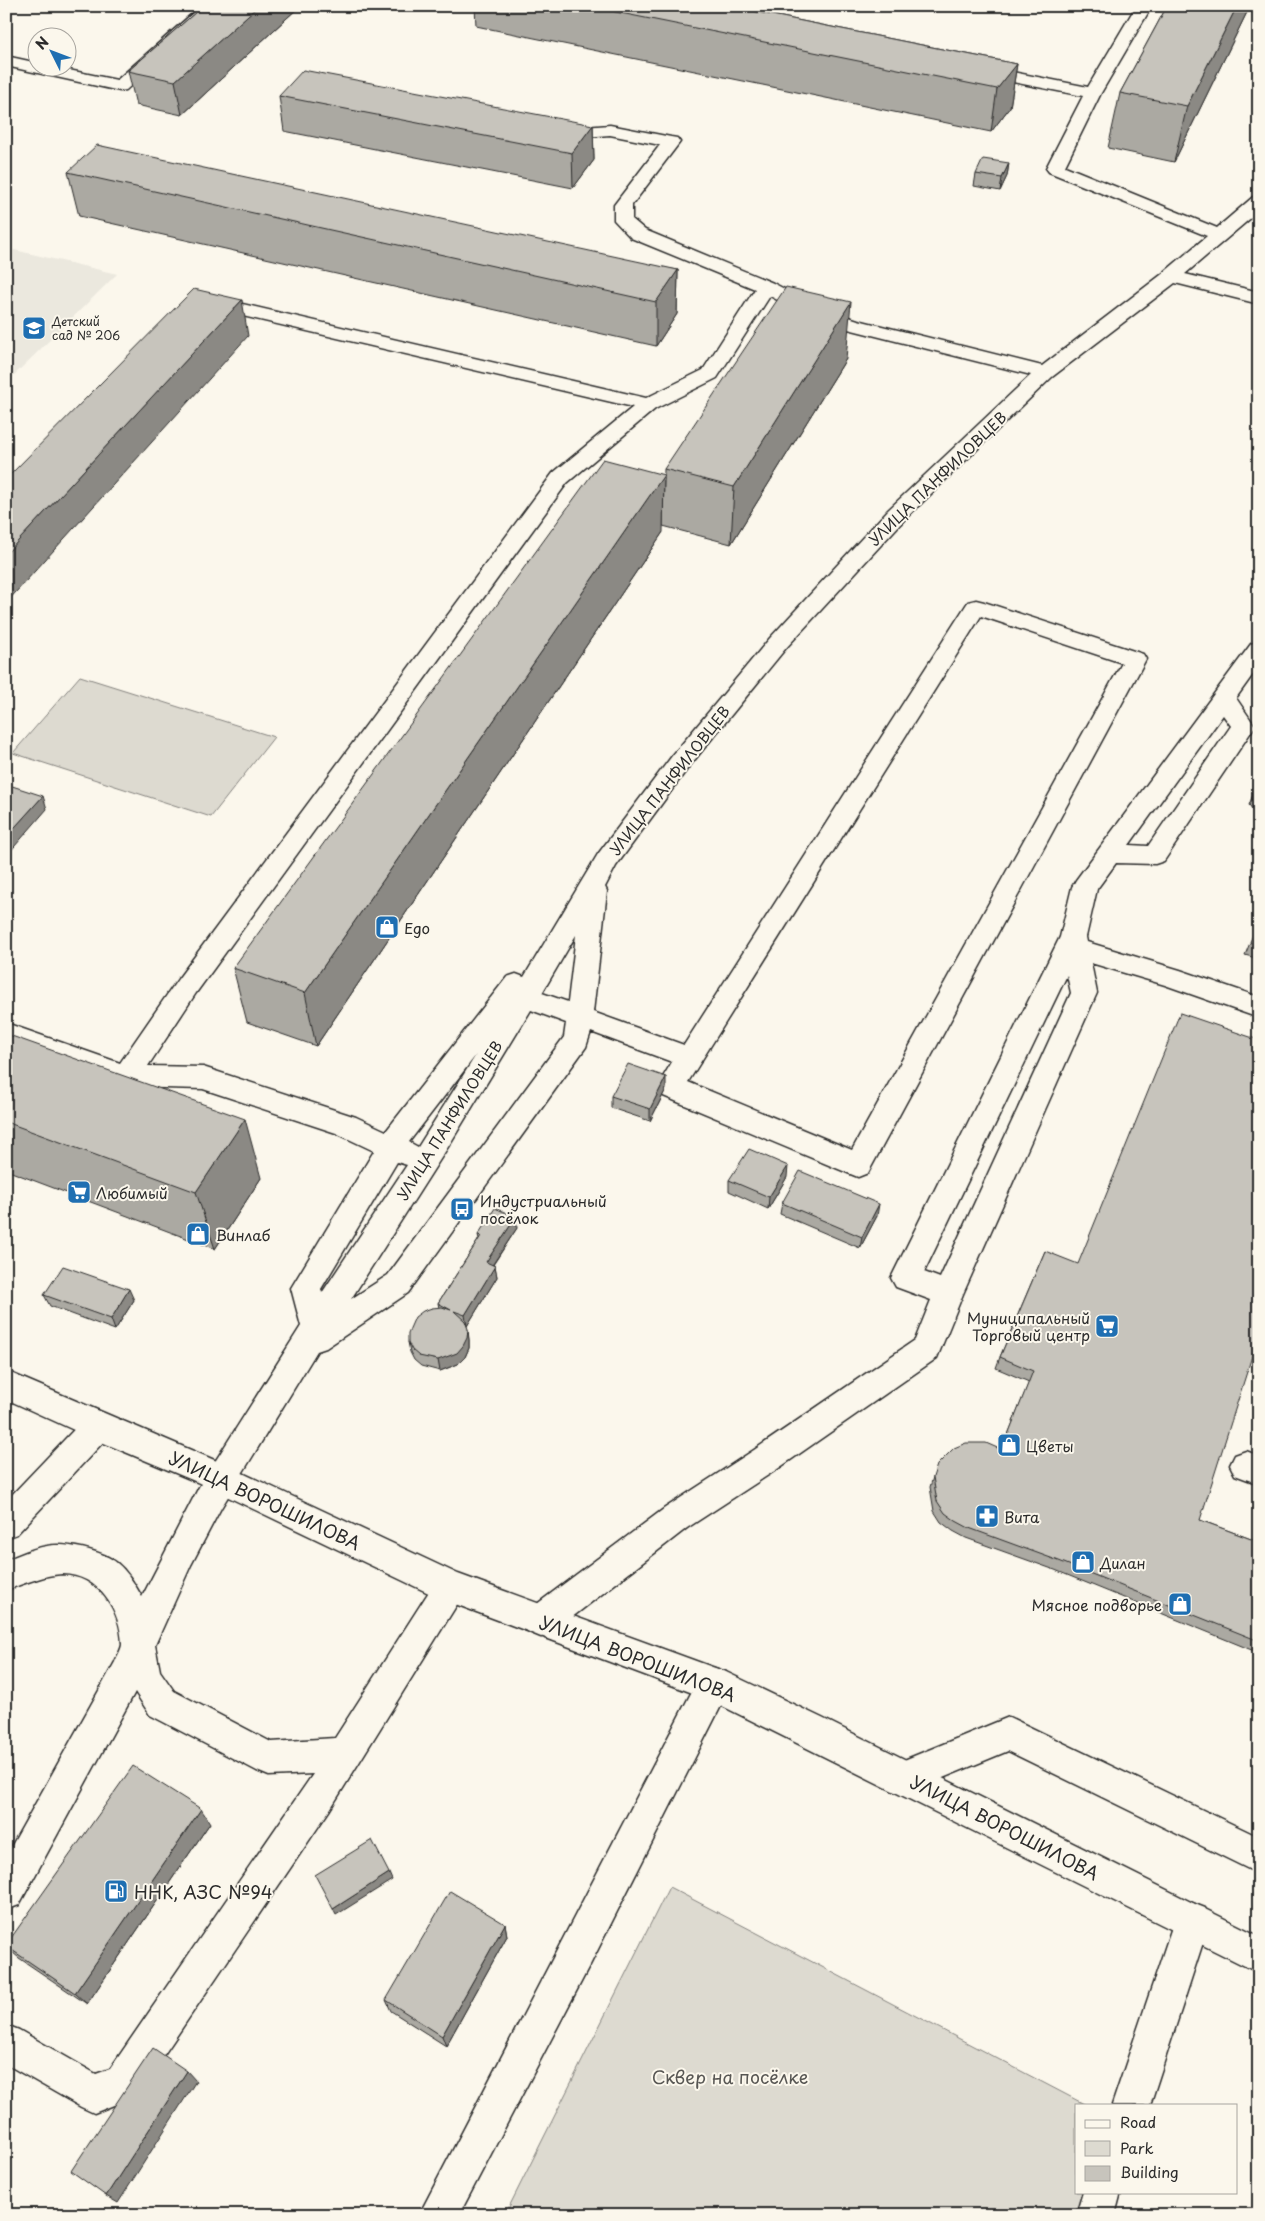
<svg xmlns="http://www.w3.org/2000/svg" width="1265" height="2221" font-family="'Playpen Sans',sans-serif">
<rect width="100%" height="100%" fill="#fbf7ec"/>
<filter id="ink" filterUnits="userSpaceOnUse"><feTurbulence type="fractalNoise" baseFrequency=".02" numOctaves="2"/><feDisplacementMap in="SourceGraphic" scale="10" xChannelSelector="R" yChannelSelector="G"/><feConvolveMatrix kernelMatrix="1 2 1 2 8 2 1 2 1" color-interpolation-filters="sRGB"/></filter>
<g filter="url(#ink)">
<path fill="#ebe8de" d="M6,248L117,274L6,383Z"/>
<path fill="#dddad0" stroke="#84827e" d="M80,676L274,737L211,817L13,753Z
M669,1887L1086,2105H1076V2192H1085L1077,2215H505Z"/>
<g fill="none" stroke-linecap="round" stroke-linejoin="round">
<g stroke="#2b2b2b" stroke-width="3">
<path id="minor" d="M201,6H219L126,90L120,91L6,66V56L38,63V68H59L117,80Z
M1136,6H1152L1101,93L1065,166L1217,228L1253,197L1259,196V211L1185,274L1259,292V304L1175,283L1052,377L904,520L786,648L688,768L616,866L605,887L607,891L593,1012L684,1045L968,602L976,600L984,602L1143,654L1146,659L868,1173L858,1177L848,1173L661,1095L657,1087L672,1062L591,1032L586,1047L408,1293L326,1348L317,1351L221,1508L191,1565L155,1645L160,1671L174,1691L271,1742L335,1738L439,1576L450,1572L461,1576L466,1587L461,1598L329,1811L136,2096L94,2113L81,2107L6,2064V2025L19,2030L96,2074L110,2069L313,1774L269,1776L257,1771L150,1715L135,1692L19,1905L6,1910V1856L115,1662C117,1656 122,1649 122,1644C121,1611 99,1574 62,1574C43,1575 24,1584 6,1590V1560C19,1555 33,1548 47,1546C65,1542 103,1551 117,1563C128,1572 135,1585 142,1597L199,1487L301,1326L291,1288L374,1151L336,1133L203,1089L126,1087L116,1084L6,1044V1023L120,1063L178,979L553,473L633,407L208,308L201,306L198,302L201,298L208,296L646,398L703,370L755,289L631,238L614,220V205L660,145L610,135L571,138L551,134L548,130L551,126L557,125L571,128L610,125L671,137L677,138L680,142L632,205V219L645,230L773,283L821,308L858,320L1042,366L1161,275L1207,236L1049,172L1046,168L1083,96L977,75L971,74L969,70L971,66L977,65L1088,87ZM770,296L807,316L844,328L1031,375L888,510L770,638L672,756L598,854L524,977L516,974L507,977L386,1131L356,1117L203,1067L148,1066L196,993L567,483L655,409L717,378ZM981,616L1122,663L852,1150L688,1082ZM576,935L568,1002L542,993ZM531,1010L566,1023L564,1037L388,1275L351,1299L448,1147ZM476,1055L418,1147L409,1142ZM397,1162L407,1165L322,1293L321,1289Z
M1259,641V666L1236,698L1255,726L1164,861L1155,864L1116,863L1097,889L1086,937L1087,942L1180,970L1259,997V1018L1165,985L1091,963L1097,993L963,1294L937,1358L776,1470L687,1528L553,1632L541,1637L529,1632L525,1621L529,1610L665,1508L754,1450L915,1340L931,1300L896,1287L891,1278L1060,937L1072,887L1076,880L1251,644ZM1223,715L1231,726L1148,846L1129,845ZM1067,975L1071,993L940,1278L924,1272Z
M98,1412L109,1416L113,1426L109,1436L17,1534L6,1538V1501L87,1416Z
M1246,1451L1259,1456V1484L1235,1475L1230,1465L1235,1455Z
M714,1668L726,1672L731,1684L726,1696L590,1965L459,2215H419L702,1672Z
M1009,1717L1259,1837V1874L1008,1751L904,1794L892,1789L887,1777L892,1765Z
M1192,1903L1205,1908L1210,1921L1150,2105H1112L1174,1921L1179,1908Z
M1083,2192H1121L1115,2215H1076Z"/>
</g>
<g stroke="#2b2b2b" stroke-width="3">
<path id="major" d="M6,1371L219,1462L458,1574L726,1672L822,1718L1259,1936V1973L706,1698L439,1598L197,1482L87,1436L6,1399Z"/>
</g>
<use href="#minor" fill="#fbf7ec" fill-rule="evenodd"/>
<use href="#major" fill="#fbf7ec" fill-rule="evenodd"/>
</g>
<path fill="#aba9a2" stroke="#2b2b2b" d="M203,6H300L182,115L136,105L128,71Z
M475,6H727L1017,64L1010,107L991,132L476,26Z
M1167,6H1250L1174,162L1108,148L1120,93Z
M279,96L593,125L594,160L573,188L284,131Z
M1009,163L1007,176L1000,191L974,186L976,174Z
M68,172L678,270L677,314L656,346L79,216Z
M846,359L731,544L663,526L664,469Z
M663,532L316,1046L247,1022L233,968Z
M1259,791V817L1249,805L1254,792Z
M1259,921V959L1245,955Z
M6,1034L261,1178L215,1249L6,1170Z
M666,1089L650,1121L611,1108V1096Z
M787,1177L768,1209L729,1191V1180Z
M782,1203L877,1216L860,1248L780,1214Z
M517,1228L493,1265L495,1266L497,1277L467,1326L469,1340V1348L465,1357L458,1364L440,1371L421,1366L414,1360L410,1352L408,1342L439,1308L438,1303L479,1239L478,1235Z
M1045,1251L1200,1520L1259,1542V1653L1055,1570L966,1538L953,1531L941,1522L934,1511L930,1487L933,1477L1002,1450L1029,1382L996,1368L1000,1357Z
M44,1295L134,1300L115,1330L50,1306Z
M210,1823L87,2004L19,1958L6,1947Z
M505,1924L507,1936L446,2046L391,2011L386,2000Z"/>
<path fill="#8b8984" stroke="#2b2b2b" d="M258,6H300L182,115L175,81Z
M1237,6H1250L1174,162L1187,106Z
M1017,64L1010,107L991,132L997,89Z
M593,125L594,160L573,188L572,153Z
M1009,163L1007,176L1000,191L1002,178Z
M678,270L677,314L656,346V302Z
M242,300L248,336L6,603V554Z
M851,302L846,359L731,544L734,487Z
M664,475L663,532L316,1046L305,993Z
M43,796L47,809L8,854L6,850V837Z
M666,1077V1089L650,1121V1109Z
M245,1119L261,1178L215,1249L196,1192Z
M788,1166L787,1177L768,1209L769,1197Z
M879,1204L877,1216L860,1248L862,1237Z
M516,1217L517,1228L487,1273L486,1262Z
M495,1266L497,1277L467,1326L465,1315Z
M129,1289L134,1300L115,1330L111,1319Z
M468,1329L469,1340V1348L465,1357L458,1364L440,1371L438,1360Z
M201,1809L210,1823L87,2004L75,1993Z
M389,1873L392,1880L336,1915L333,1909Z
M505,1924L507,1936L446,2046L442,2036Z
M187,2071L196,2081L118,2203L106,2196Z"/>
<path fill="#c7c4bc" stroke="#2b2b2b" d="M203,6H258L175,81L128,71Z
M586,6H727L1017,64L997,89Z
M1167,6H1237L1187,106L1120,93Z
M303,70L593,125L572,153L279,96Z
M97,145L678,270L656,302L68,172Z
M983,159L1009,163L1002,178L976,174Z
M786,287L851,302L734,487L664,469Z
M194,289L242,300L6,554V479Z
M603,459L664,475L305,993L233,968Z
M6,784L43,796L6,837Z
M1259,791V798L1254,792Z
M1259,921V945L1250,942Z
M1180,1013L1259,1040V1334L1200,1520L1259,1542V1641L1059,1561L969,1528L956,1521L945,1513L937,1501L933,1477L937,1465L954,1448L966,1443H986L1002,1450L1033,1371L1000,1357L1045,1251L1078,1264Z
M6,1034L245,1119L196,1192L6,1122Z
M628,1064L666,1077L650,1109L611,1096Z
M749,1149L788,1166L769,1197L729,1180Z
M800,1171L879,1204L862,1237L782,1203Z
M495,1208L516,1217L486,1262L495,1266L465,1315L454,1311L465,1321L468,1329L467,1338L463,1346L457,1353L438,1360L419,1356L412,1350L408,1342V1333L415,1317L423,1311L432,1308L442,1307L451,1310L438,1303L481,1236L478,1235Z
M63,1266L129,1289L111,1319L44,1295Z
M133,1766L201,1809L75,1993L6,1946V1945Z
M372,1840L389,1873L333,1909L315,1875Z
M450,1891L505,1924L442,2036L386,2000Z
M153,2048L187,2071L106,2196L71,2171Z"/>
</g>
<defs>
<g id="school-square" transform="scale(1.25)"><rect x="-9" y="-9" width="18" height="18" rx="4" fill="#1f6fb2" stroke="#fbf7ec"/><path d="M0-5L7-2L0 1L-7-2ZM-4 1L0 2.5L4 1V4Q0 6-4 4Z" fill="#fff"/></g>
<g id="shop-square" transform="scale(1.25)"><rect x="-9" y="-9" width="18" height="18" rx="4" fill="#1f6fb2" stroke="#fbf7ec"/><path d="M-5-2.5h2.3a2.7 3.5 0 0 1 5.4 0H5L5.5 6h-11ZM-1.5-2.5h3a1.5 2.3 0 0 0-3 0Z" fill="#fff"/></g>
<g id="supermarket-square" transform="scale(1.25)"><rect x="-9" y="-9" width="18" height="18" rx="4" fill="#1f6fb2" stroke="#fbf7ec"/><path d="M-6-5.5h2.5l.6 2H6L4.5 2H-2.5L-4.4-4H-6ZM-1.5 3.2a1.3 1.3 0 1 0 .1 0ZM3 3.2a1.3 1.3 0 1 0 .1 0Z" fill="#fff"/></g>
<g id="bus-square" transform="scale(1.25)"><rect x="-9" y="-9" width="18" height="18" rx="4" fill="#1f6fb2" stroke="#fbf7ec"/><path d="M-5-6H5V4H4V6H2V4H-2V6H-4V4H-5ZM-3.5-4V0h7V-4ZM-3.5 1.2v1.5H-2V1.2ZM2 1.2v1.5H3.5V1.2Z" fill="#fff"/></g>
<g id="pharmacy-square" transform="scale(1.25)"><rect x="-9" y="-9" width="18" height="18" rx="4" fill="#1f6fb2" stroke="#fbf7ec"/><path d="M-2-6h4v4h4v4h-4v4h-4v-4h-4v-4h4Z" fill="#fff"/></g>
<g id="fuel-square" transform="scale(1.25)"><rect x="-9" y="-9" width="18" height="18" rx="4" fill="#1f6fb2" stroke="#fbf7ec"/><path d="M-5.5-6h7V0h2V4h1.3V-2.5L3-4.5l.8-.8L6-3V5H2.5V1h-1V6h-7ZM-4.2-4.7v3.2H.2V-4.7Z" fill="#fff"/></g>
</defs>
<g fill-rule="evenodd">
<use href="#school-square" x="34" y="328"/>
<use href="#shop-square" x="387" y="927"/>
<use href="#supermarket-square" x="79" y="1192"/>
<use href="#bus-square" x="462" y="1209"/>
<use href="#shop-square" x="198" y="1234"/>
<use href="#supermarket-square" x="1107" y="1326"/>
<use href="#shop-square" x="1009" y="1445"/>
<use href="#pharmacy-square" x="987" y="1516"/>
<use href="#shop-square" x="1083" y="1562"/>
<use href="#shop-square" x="1180" y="1604"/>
<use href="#fuel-square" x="116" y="1891"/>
</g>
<g text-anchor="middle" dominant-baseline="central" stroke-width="4" stroke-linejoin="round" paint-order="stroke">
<g font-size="12" fill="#2b2b2b" stroke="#fbf7ec" text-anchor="start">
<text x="52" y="321">Детский<tspan x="52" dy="14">сад № 206</tspan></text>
</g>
<g font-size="15" fill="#2b2b2b" stroke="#fbf7ec">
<text transform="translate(937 478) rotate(-44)">УЛИЦА ПАНФИЛОВЦЕВ</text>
<text transform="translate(669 780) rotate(-52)">УЛИЦА ПАНФИЛОВЦЕВ</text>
<text transform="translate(449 1120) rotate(-58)">УЛИЦА ПАНФИЛОВЦЕВ</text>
</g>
<g font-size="15" fill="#2b2b2b" stroke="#fbf7ec" text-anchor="start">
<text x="404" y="927">Ego</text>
<text x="96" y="1192">Любимый</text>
<text x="480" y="1200">Индустриальный<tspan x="480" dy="17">посёлок</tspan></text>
<text x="216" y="1234">Винлаб</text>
<text x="1090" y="1317" text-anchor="end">Муниципальный<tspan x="1090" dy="17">Торговый центр</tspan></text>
<text x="1026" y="1445">Цветы</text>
<text x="1004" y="1516">Вита</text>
<text x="1100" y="1562">Дилан</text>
<text x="1162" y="1604" text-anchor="end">Мясное подворье</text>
</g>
<g font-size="18" fill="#2b2b2b" stroke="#fbf7ec">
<text transform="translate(265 1500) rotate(25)">УЛИЦА ВОРОШИЛОВА</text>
<text transform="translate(638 1658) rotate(21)">УЛИЦА ВОРОШИЛОВА</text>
<text transform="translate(1005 1827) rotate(27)">УЛИЦА ВОРОШИЛОВА</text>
</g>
<g font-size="18" fill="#2b2b2b" stroke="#fbf7ec" text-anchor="start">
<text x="134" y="1891">ННК, АЗС №94</text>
</g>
<g font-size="18" fill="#585754" stroke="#fbf7ec">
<text x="730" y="2076">Сквер на посёлке</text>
</g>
</g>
<rect width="1265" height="2221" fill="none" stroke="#fbf7ec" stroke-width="25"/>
<rect x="12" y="12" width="1240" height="2196" fill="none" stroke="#2b2b2b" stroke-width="2" filter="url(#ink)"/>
<rect x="1075" y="2104" width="162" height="90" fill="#fbf7ec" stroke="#a8a59f"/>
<rect x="1085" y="2120" width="25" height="8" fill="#fbf7ec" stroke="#a8a59f"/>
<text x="1120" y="2128" font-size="15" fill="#2b2b2b">Road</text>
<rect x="1085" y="2141" width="25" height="15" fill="#dddad0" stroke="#a8a59f"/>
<text x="1120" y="2154" font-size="15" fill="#2b2b2b">Park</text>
<rect x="1085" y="2166" width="25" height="15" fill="#c7c4bc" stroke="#a8a59f"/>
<text x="1120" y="2178" font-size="15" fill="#2b2b2b">Building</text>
<g transform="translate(52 52) rotate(312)"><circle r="24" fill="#fbf7ec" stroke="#a8a59f"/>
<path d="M0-4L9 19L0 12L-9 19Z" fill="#1f6fb2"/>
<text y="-8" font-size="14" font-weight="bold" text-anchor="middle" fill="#2b2b2b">N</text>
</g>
</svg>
